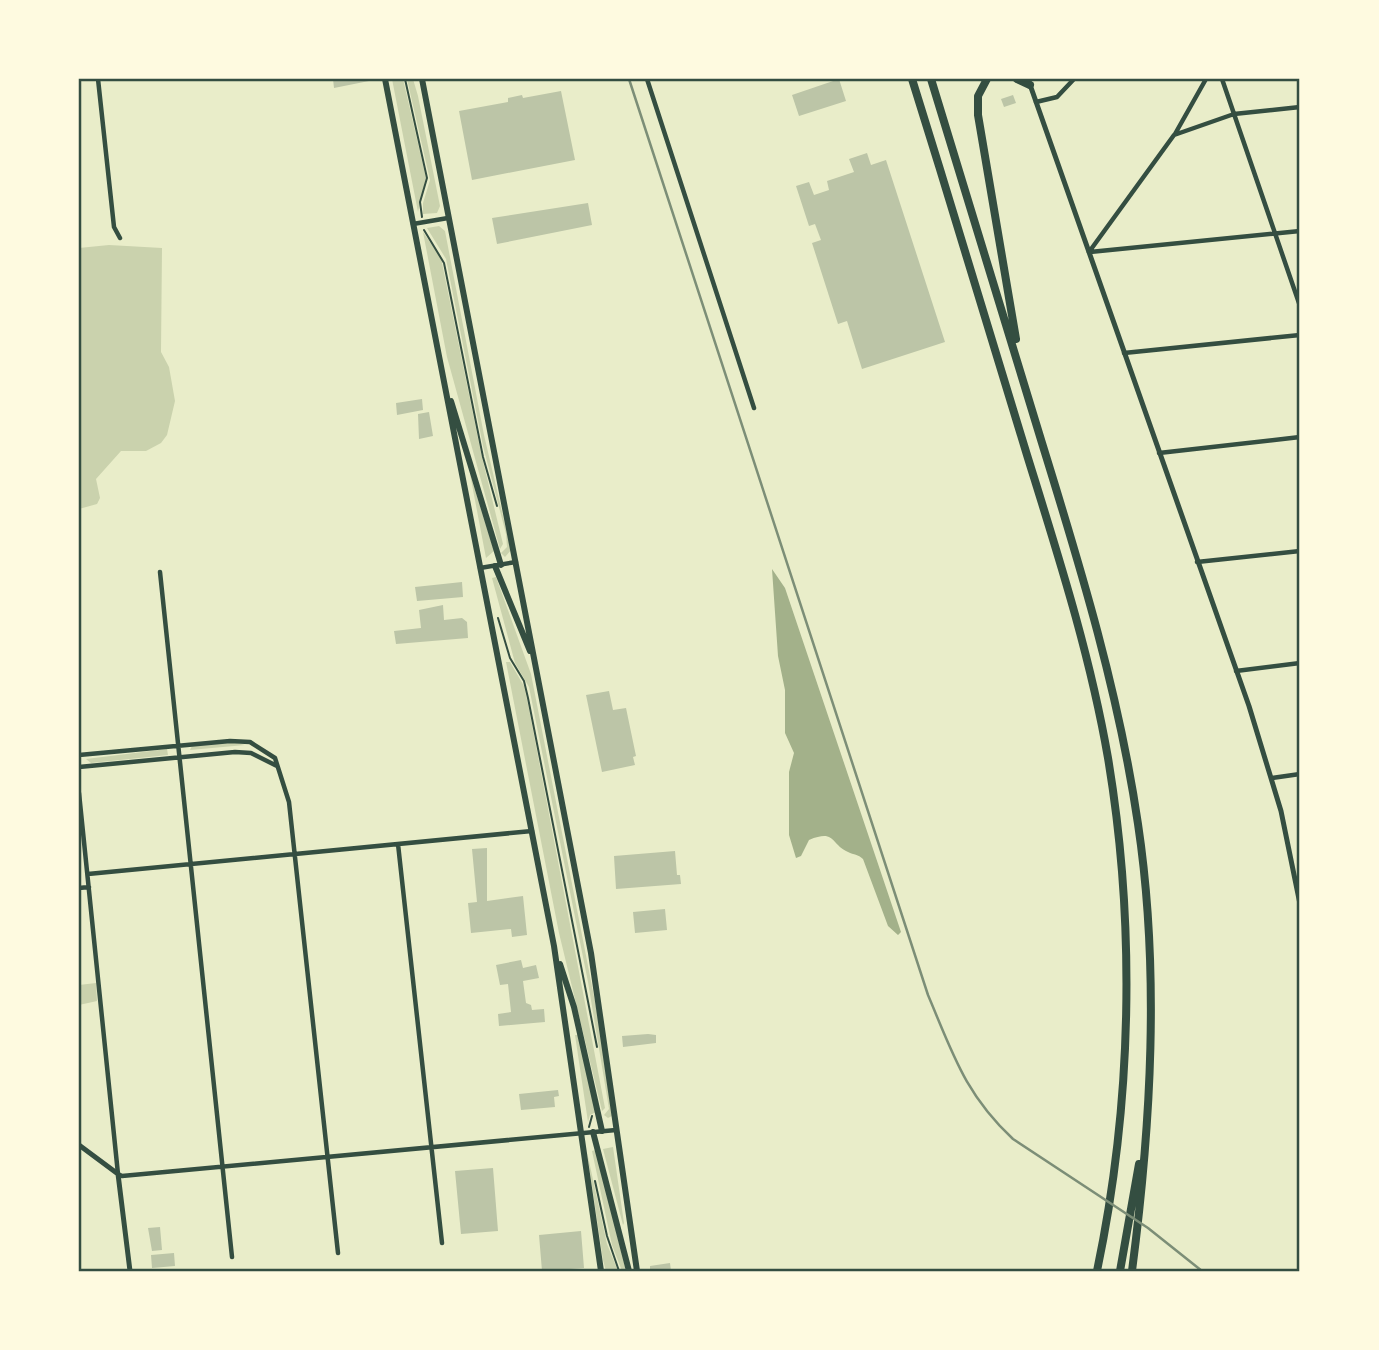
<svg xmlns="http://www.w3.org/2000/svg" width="1379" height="1350" font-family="Inter,sans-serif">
<rect width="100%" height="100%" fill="#e9edc9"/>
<path fill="#cad2ad" d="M392,79H403L426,178L418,212Z
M407,79H413L418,96L440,206L437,213L423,214V203L430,180Z
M439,226L445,231L484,435L511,550L505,557L501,553L507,547L506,534L483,446L446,259L427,228Z
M423,232L441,258L481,453L503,544L500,549L447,357Z
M109,245L162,248L161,352L169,367L175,401L167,435L161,443L146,451H121L96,479L100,498L97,504L79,509V248Z
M470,474L494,551L486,558Z
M496,577L531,674L598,1017L612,1116L608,1118L604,1115L609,1109L588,982L529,687L515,663L492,578Z
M506,662H510L524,686L529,709L605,1108L602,1111L559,933Z
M232,742L245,745L190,750L192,746Z
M167,749L168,755L91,763L86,759Z
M96,983L97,1001L79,1005V985Z
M575,1035H578L596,1112L590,1115L588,1122Z
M613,1147L624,1223L623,1225L603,1149Z
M596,1150L626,1271H622L612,1245L592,1151Z
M587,1152L607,1244L618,1271H606L603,1260Z"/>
<path fill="#a3b18a" d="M772,569L785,588L901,932L898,935L888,926L863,859C858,854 854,855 848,852C830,844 836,829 809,840L801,856L796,858L789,835V772L794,753L785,733V690L778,656Z"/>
<path fill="#bcc5a7" d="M333,79H374V80L334,88Z
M839,79L846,101L799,116L792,95Z
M561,91L575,160L472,180L459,111L508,102V98L522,95L523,98Z
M1013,95L1016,103L1004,107L1001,99Z
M867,153L871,165L886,160L945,342L862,369L847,321L838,324L812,243L821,240L815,224L809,226L796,186L809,182L814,195L829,190L827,181L854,172L849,159Z
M588,203L592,225L497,244L492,218Z
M422,399L423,410L397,415L396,403Z
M429,412L433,436L419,439L418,414Z
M462,582L463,597L417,601L415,587Z
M443,605L444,620L462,618L467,622L468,638L396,644L394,631L421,628L419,610Z
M609,691L613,710L626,708L636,756L633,757L635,765L602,772L586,695Z
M487,848V901L523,896L527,935L512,937L511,929L471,933L468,903L477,902L472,849Z
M675,851L677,875H680L681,884L616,889L614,856Z
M665,909L667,930L635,933L633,912Z
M521,960L523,968L536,965L539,978L523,981L526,1003L531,1005L532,1010L544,1009L545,1022L499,1026L498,1014L511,1012L508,984L500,985L496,965Z
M648,1034L656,1035V1043L623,1047L622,1036Z
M558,1090L559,1096L554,1097L555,1107L521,1110L519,1094Z
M493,1168L498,1231L461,1234L455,1171Z
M160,1227L162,1250L152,1251L148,1228Z
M581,1231L584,1268L542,1271L539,1235Z
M174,1253L175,1266L152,1268L151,1255Z
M670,1263L671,1271H650V1266Z"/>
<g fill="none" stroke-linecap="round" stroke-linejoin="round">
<path stroke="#344e41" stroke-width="2" d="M405,79L427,178L420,202L422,217
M424,230L444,263L483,457L497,506
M498,618L510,658L524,681L528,698L597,1047
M589,1127L592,1116
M595,1181L607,1236L619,1271"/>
<path stroke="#344e41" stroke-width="4.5" d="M98,79L114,227L120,238
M647,79L754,408
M1222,79L1300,306
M1036,102L1057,97L1074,79
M1175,134L1206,79
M413,224L448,218
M1089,252L1174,135L1234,114L1300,107
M1090,252L1300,231
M1124,353L1300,335
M1159,453L1300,437
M1197,562L1300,551
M480,568L516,562
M160,572L232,1257
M1236,671L1300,663
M79,755L230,741L250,742L275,758L289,802L338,1253
M79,767L235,752L251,753L277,766
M1272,778L1300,774
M79,793L118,1174L122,1176L616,1130
M398,844L442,1243
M88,874L532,831
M79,888L89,887"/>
<path stroke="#344e41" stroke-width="5" d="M1028,79L1249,706L1281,811L1300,904
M79,1145L118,1174L130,1271"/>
<path stroke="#344e41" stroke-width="6" d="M385,79L554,946L601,1271
M422,79L591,953L637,1271
M451,401L501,565
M495,566L530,651
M560,964L574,1007L602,1131
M593,1132L629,1271"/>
<path stroke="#344e41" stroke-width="8" d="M912,79C951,204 989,329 1027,455C1058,555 1090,654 1108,758C1136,926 1132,1104 1097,1271
M931,79C968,200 1005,322 1042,443C1081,569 1119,694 1138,824C1160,971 1151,1125 1132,1271
M987,79L978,96V115L1016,339
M1017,79L1030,85
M1120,1271L1139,1164"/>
<path stroke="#7c8e77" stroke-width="2.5" d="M629,79L928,995C953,1054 965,1094 1013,1139L1148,1228L1202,1271"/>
</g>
<rect width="1379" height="1350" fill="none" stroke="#fefae0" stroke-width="161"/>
<rect x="80" y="80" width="1218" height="1190" fill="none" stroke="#344e41" stroke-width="2.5"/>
</svg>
